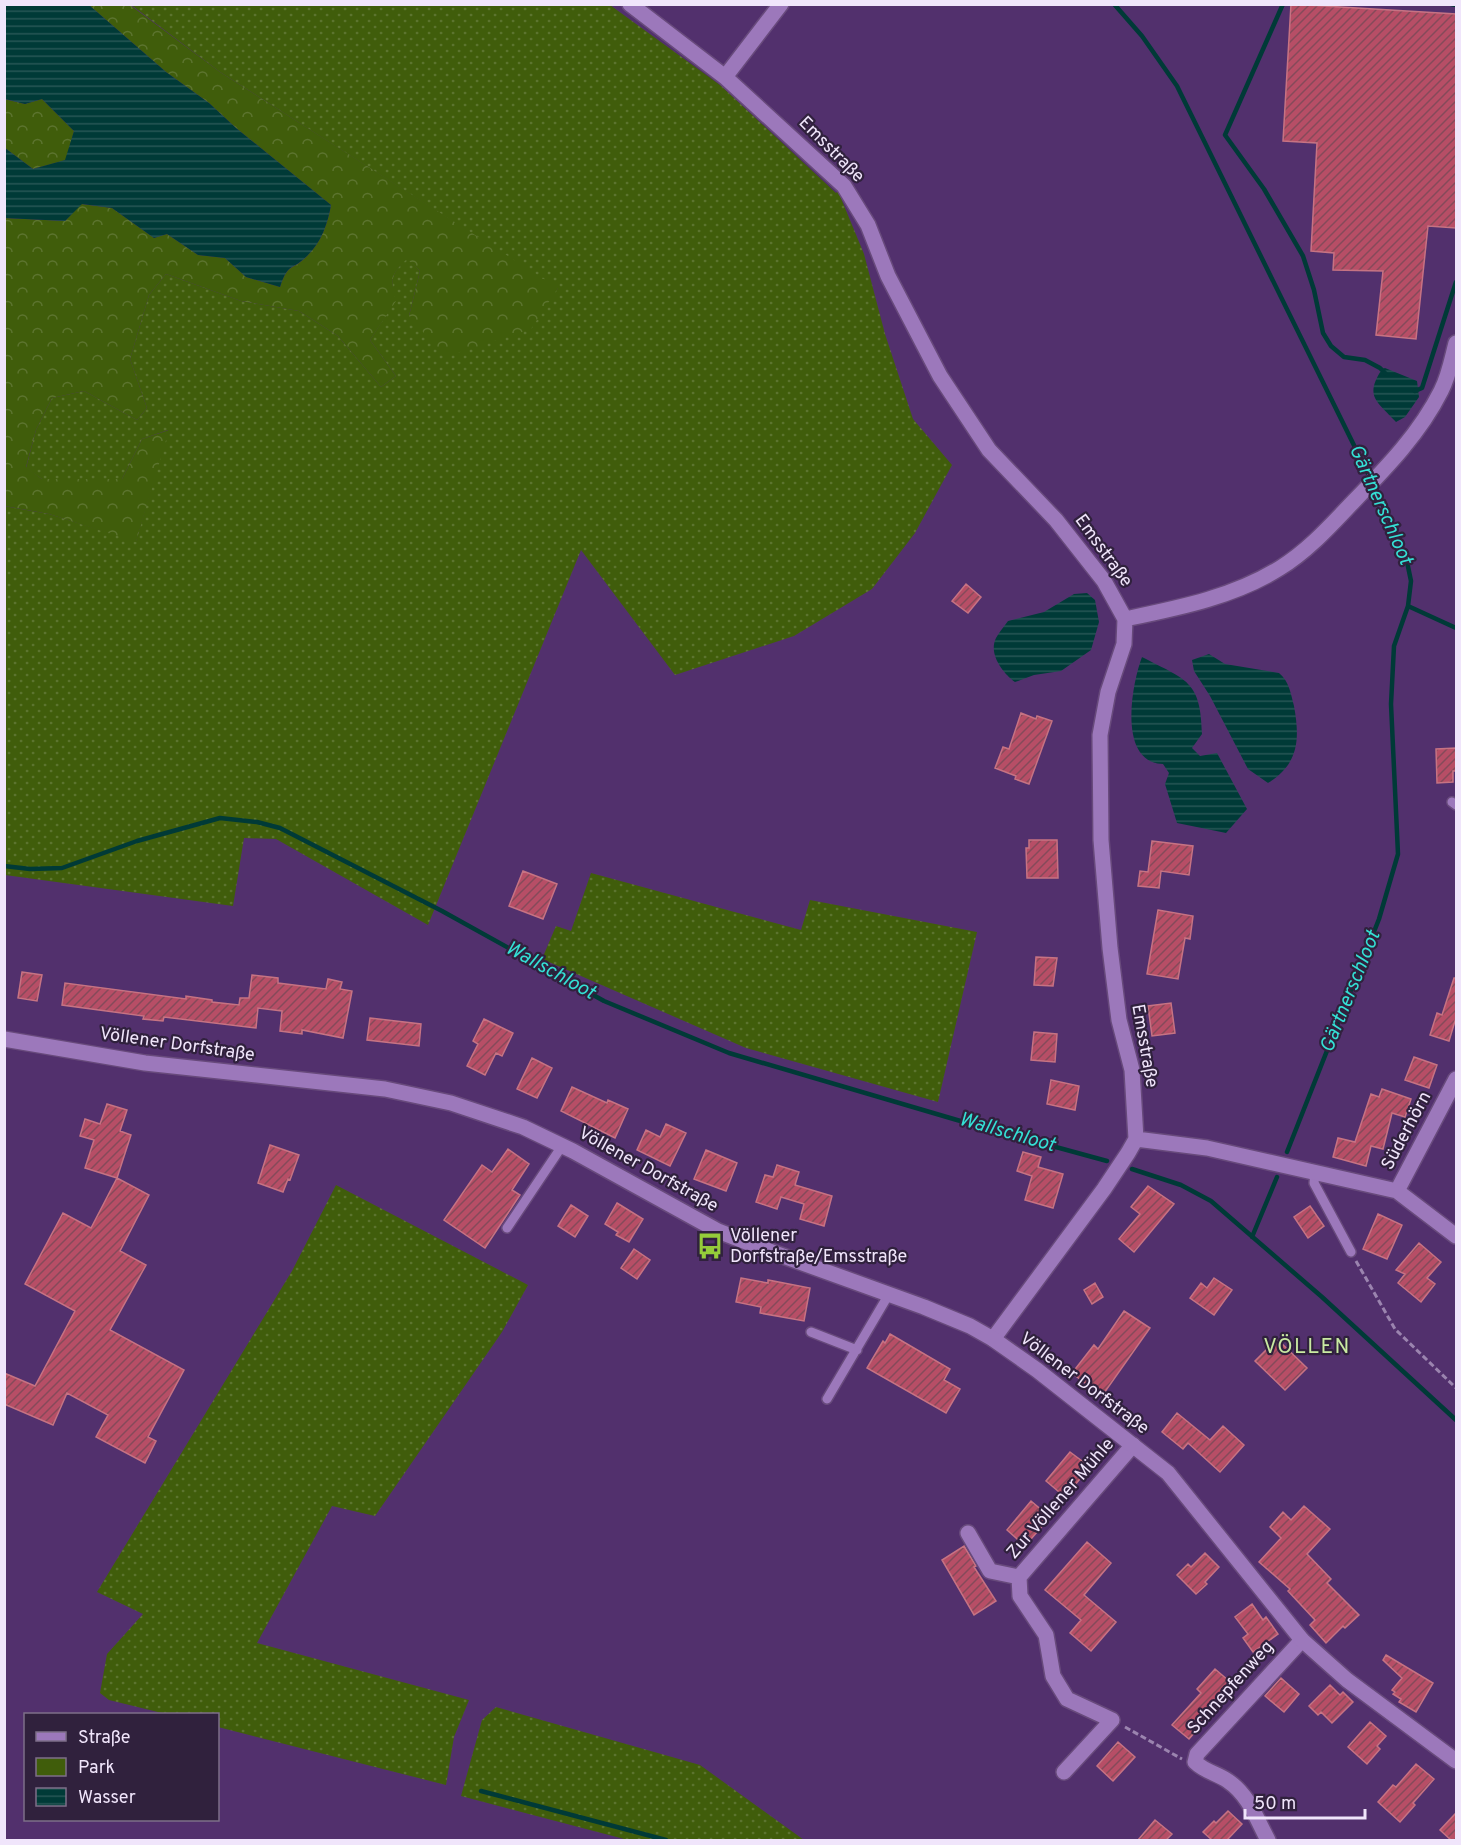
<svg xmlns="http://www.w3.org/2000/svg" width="1461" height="1845" font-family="Overpass,sans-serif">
<defs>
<pattern id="green-dots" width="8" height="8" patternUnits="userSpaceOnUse" patternTransform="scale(1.5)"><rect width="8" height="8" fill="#405d0b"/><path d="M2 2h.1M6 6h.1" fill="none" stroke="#5c742f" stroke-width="1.8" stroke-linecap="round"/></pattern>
<pattern id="forest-crowns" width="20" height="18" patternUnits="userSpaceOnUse" patternTransform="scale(1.5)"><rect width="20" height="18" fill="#405d0b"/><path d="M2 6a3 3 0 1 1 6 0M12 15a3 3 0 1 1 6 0" fill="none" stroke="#5c742f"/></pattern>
<pattern id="water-rules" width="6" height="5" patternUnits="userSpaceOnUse" patternTransform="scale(1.5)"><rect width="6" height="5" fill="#003a37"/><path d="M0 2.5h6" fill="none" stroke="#265655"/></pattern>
<pattern id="building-hatch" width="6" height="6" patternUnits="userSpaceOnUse" patternTransform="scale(1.5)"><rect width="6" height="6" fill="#b74e66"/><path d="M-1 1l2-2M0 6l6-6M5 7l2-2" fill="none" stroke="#854a5a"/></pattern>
</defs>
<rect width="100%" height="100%" fill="#52306d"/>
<path fill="url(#green-dots)" d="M130,4L610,5L720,85L836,193L838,191L864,254L885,334L913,419L952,465L915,533L872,589L794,636L675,675L581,550L428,925L276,839L244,838L233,906L5,875L4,506L49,514L136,541L168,430L142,439L122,479H42L26,468L36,430L52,398L84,391L137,420L147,408L130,359L149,295L166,274L241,301L299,311L338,336L381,387L396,376L370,340L395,301C390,279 391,274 407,258L420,271L409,316L558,289L220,72Z
M591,873L801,930L810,900L977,932L938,1102L746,1048L542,959L556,926L571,931Z
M336,1185L528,1285L502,1332L375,1516L332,1506L257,1643L469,1700L454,1737L446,1785L218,1727V1714H166L109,1700L100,1693L107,1654L143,1614L97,1592L292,1271Z
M496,1707L700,1765L804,1840H628L461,1796L482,1720Z"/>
<path fill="url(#forest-crowns)" d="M89,5H130L220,72L558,288L531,329L445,357L409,316L420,271L407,259C391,274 390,279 396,301L370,340L396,376L381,387L338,336L299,311L241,301L166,274L149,295L130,359L147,408L137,420L84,391L52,398L36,430L26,467L42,479H122L142,439L169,430L136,542L49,514L5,506L4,218L65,221L81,204L112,208L154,238L167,234L198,255L225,258L246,277L280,287C289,261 292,272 307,256C321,243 328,223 331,205L236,128L209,103L166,72Z
M4,99L25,104L42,99L74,131L66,160L33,169L5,148Z"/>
<path fill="url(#water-rules)" d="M5,4L89,5L166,72L209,103L236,128L331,205C328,223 321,243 307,256C291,272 289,261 280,287L246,277L225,258L198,255L167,234L154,238L112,208L82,204L65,221L5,218V148L33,169L65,160L74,131L42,99L25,104L5,99Z
M1385,368L1417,381L1419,397L1405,417L1396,422C1377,401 1364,397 1382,369Z
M1087,593L1095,600L1099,622L1091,650L1061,671L1034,675L1015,682C1003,673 988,654 996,638C999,632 1004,627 1008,621L1044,612L1074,594Z
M1209,654L1225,664L1279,673C1289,681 1291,694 1294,706C1300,739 1299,764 1268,783L1248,769L1210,696L1194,671L1192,660Z
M1142,657C1186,680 1201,680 1202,734L1192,748L1200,756L1217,753L1247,809L1226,833L1177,823L1165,784L1169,773L1163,764C1118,763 1131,686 1142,657Z"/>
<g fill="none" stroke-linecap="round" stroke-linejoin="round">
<path stroke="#003a37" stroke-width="4.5" d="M1114,4L1142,36L1177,86L1378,494L1406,557L1411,581L1408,606L1394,646L1391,704L1398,854L1379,919L1287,1152
M1283,4L1225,135L1264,189L1303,256L1314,290L1323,333L1331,346L1344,357L1365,360L1380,368L1385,373
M1451,4L1456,5
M1415,391L1422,388L1456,282
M1408,606L1456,628
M4,866L30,869L62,868L137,841L220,818L257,822L280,828L442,911L604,1001L729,1053L957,1120L1107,1161
M1132,1169L1181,1185L1211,1201L1322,1297L1456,1420
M1252,1237L1277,1177
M481,1791L666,1840"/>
</g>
<path fill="url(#building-hatch)" stroke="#c67383" stroke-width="1.5" d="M1291,4L1456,14V228L1428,226L1416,339L1376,335L1383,271L1333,270L1334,253L1311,251L1317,143L1283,141Z
M966,584L981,597L968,613L952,601Z
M1021,713L1036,719L1037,716L1052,721L1029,784L1015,779L1016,776L995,768L1003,747L1009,749Z
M1456,748V771H1453V782L1437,783L1436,749Z
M1029,840H1057L1058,878H1027L1026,848H1029Z
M1152,841L1193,846L1189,875L1161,871L1159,888L1138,886L1140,871L1148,872Z
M523,871L557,884L543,919L509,906Z
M1158,910L1193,916L1190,939L1185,938L1178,979L1147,974Z
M1036,957L1057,958L1053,986L1034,985Z
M22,972L42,975L37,1001L18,998Z
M252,975L278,978V983L326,989L328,979L342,982L340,989L352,991L343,1038L302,1030V1034L280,1031L282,1011L258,1008L256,1028L164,1017L163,1021L143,1019L144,1016L62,1005L65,983L186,999V996L212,1000V1002L239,1005L240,998H249Z
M1454,978H1456V1018L1449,1041L1430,1035L1437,1013L1442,1015Z
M1171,1003L1175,1033L1152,1036L1148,1006Z
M370,1018L421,1024L419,1046L367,1040Z
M484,1019L513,1033L502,1056L496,1053L485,1075L467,1066L478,1044L473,1041Z
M1034,1032L1057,1034L1055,1062L1031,1060Z
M1414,1057L1437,1065L1429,1088L1405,1080Z
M532,1058L552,1068L537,1098L517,1089Z
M1051,1080L1079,1086L1075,1110L1047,1104Z
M572,1087L607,1103L608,1100L628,1109L615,1138L561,1111Z
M1382,1089L1411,1099L1405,1117L1392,1113L1383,1149L1371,1146L1366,1166L1333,1157L1338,1138L1355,1142L1371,1094L1379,1097Z
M107,1104L127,1110L120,1131L131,1135L117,1178L85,1168L94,1140L80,1136L85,1119L100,1124Z
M666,1124L686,1133L670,1166L637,1150L646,1130L660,1137Z
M270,1145L299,1155L290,1180L288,1179L283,1192L258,1183Z
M508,1149L529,1164L512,1190L520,1195L485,1248L444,1220L482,1165L492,1172Z
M706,1150L737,1163L726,1191L694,1179Z
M1023,1152L1041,1157L1038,1167L1063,1174L1053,1208L1025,1200L1032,1176L1017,1171Z
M777,1165L799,1172L795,1185L832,1196L824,1226L800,1219L804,1204L781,1197L777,1209L756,1202L765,1175L773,1177Z
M117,1178L149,1195L120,1251L146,1265L110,1330L184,1370L148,1437L156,1441L145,1463L96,1437L108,1415L67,1393L53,1425L4,1404V1373L35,1386L75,1311L25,1284L63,1213L91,1228Z
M1148,1186L1174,1204L1134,1252L1119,1239L1140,1214L1131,1207Z
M617,1203L643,1219L629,1242L616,1235L618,1232L605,1224Z
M571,1205L588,1216L575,1237L558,1226Z
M1310,1206L1324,1226L1308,1238L1294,1217Z
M1378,1214L1402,1225L1387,1259L1363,1249Z
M1419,1243L1441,1262L1427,1278L1435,1284L1421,1302L1398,1283L1405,1274L1396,1270Z
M634,1249L650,1260L637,1279L621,1268Z
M741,1278L768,1283V1280L810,1288L804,1321L760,1313L761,1307L736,1302Z
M1214,1278L1232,1290L1214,1315L1190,1298L1201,1283L1207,1288Z
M1095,1283L1103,1297L1092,1304L1084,1290Z
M1124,1311L1150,1328L1102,1396L1072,1373L1094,1345L1098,1349Z
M890,1334L950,1369L944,1380L960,1389L946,1413L867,1368L883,1341L885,1343Z
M1277,1339L1307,1368L1285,1390L1255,1361Z
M1177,1413L1210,1440L1223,1426L1244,1445L1220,1472L1188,1443L1183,1449L1162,1432Z
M1070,1452L1090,1467L1065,1497L1046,1481Z
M1031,1501L1050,1517L1025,1546L1007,1530Z
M1304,1506L1330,1529L1307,1554L1331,1579L1327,1583L1359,1615L1345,1628L1343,1626L1326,1643L1310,1625L1315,1620L1288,1591L1290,1589L1259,1562L1281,1538L1270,1527L1283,1512L1291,1520Z
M1087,1542L1111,1563L1084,1595L1116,1622L1091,1651L1070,1633L1081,1620L1045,1590Z
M964,1546L976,1566L974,1567L996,1601L974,1615L942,1560Z
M1205,1553L1219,1567L1205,1582L1207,1584L1196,1594L1177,1575L1188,1564L1191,1567Z
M1252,1604L1263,1620L1266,1617L1278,1634L1253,1652L1243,1638L1248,1634L1235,1617Z
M1386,1655L1433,1683L1416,1712L1399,1702L1401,1699L1393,1694L1395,1692L1392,1690L1402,1678L1383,1660Z
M1215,1669L1235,1686L1189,1739L1172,1725L1201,1693L1197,1689Z
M1281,1678L1299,1694L1284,1712L1265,1696Z
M1330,1685L1340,1695L1343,1692L1353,1702L1332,1723L1321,1712L1318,1715L1309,1706Z
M1370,1722L1386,1736L1377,1746L1380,1749L1367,1764L1348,1747Z
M1118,1742L1135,1757L1113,1781L1097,1766Z
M1416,1764L1434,1779L1413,1803L1415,1805L1400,1822L1378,1802L1393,1785L1396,1787Z
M1228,1811L1242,1824L1227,1840H1212L1203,1832L1214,1821L1216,1823Z
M1456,1813V1840H1451L1440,1830Z
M1155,1820L1172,1834L1166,1840H1138Z"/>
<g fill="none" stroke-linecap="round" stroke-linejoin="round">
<g stroke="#684a7c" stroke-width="12">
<path id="service" d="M1452,802L1456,805
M1315,1172L1314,1183L1351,1252
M507,1228L562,1146
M811,1332L857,1350
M827,1399L889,1294"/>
</g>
<g stroke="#684a7c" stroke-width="18">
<path id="minor" d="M630,4L725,77L844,186L868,225L888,276L940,376L989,450L1056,520L1104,581L1125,619L1124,644L1108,692L1100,735L1101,840L1110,948L1119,1020L1132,1070L1136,1139L1128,1153L1104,1189L993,1339
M725,77L781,4
M1125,619C1178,608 1234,597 1280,568C1309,550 1331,525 1354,501C1387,467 1420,433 1441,391C1449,376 1452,358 1456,343
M1136,1139L1207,1148L1397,1191L1456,1079
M1397,1191L1456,1236
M968,1533L990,1571L1019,1577
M1064,1772L1112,1720L1067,1699L1053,1676L1046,1635L1020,1596L1019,1577L1133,1445
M1268,1840C1257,1820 1249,1795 1228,1781C1217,1773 1205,1772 1195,1762L1197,1754L1302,1640"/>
</g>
<g stroke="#684a7c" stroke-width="18">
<path id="tertiary" d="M4,1039L145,1063L385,1089L451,1103L523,1127L573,1151L718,1231L772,1252L924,1307L970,1326L993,1339L1037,1370L1168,1473L1302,1640L1347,1680L1456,1761"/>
</g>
<path stroke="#9b84af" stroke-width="3" stroke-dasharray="6 3" stroke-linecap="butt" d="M1356,1261L1395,1329L1456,1388
M1125,1727L1182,1759"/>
<use href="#service" stroke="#9c78bb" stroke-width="9"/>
<use href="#minor" stroke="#9c78bb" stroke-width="15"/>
<use href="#tertiary" stroke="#9c78bb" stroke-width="15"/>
</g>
<defs>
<g id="bus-bare" transform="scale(2.07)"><path d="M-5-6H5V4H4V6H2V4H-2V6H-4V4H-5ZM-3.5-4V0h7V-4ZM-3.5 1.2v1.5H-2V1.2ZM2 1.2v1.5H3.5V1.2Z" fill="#95cc3a" stroke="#30213d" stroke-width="2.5" paint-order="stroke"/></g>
</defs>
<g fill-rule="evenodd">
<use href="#bus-bare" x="710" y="1246"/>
</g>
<g text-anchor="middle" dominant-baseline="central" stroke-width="4.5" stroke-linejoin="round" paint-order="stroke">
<g font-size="18" fill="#f0e5fb" stroke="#30213d">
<text transform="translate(831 150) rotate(45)">Emsstraße</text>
<text transform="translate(1103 551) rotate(54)">Emsstraße</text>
<text transform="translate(177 1045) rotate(8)">Völlener Dorfstraße</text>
<text transform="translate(1144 1046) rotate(80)">Emsstraße</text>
<text transform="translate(1407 1131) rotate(-62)">Süderhörn</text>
<text transform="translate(648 1170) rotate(29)">Völlener Dorfstraße</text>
<text transform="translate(1084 1384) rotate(37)">Völlener Dorfstraße</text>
<text transform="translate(1061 1499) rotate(-49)">Zur Völlener Mühle</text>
<text transform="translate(1231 1688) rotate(-48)">Schnepfenweg</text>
</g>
<g font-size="18" fill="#f0e5fb" stroke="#30213d" text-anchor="start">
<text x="730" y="1236">Völlener<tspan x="730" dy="21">Dorfstraße/Emsstraße</tspan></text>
</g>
<g font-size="20" font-style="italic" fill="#34e0d5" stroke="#30213d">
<text transform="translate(1380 505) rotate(66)">Gärtnerschloot</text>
<text transform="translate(550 971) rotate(29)">Wallschloot</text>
<text transform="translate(1351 992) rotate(-68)">Gärtnerschloot</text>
<text transform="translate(1007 1133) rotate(16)">Wallschloot</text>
</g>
<g font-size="21" letter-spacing="1.5" fill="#c9eaa2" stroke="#30213d">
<text x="1307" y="1347">VÖLLEN</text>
</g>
</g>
<rect width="1461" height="1845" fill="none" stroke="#f0e5fb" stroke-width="12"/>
<rect x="24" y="1713" width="195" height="108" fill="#30213d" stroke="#7d6f89" stroke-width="1.5"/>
<rect x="36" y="1732" width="30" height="9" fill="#9c78bb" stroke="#7d6f89" stroke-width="1.5"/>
<text x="78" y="1743" font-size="18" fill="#f0e5fb">Straße</text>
<rect x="36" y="1758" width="30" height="18" fill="#405d0b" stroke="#7d6f89" stroke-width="1.5"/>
<text x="78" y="1773" font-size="18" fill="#f0e5fb">Park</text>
<rect x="36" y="1788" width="30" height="18" fill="url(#water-rules)" stroke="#7d6f89" stroke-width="1.5"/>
<text x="78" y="1803" font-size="18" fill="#f0e5fb">Wasser</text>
<path d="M1245 1809v9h120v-9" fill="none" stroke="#f0e5fb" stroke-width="3"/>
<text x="1254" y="1809" font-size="18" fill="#f0e5fb" stroke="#30213d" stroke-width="4.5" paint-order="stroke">50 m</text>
</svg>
